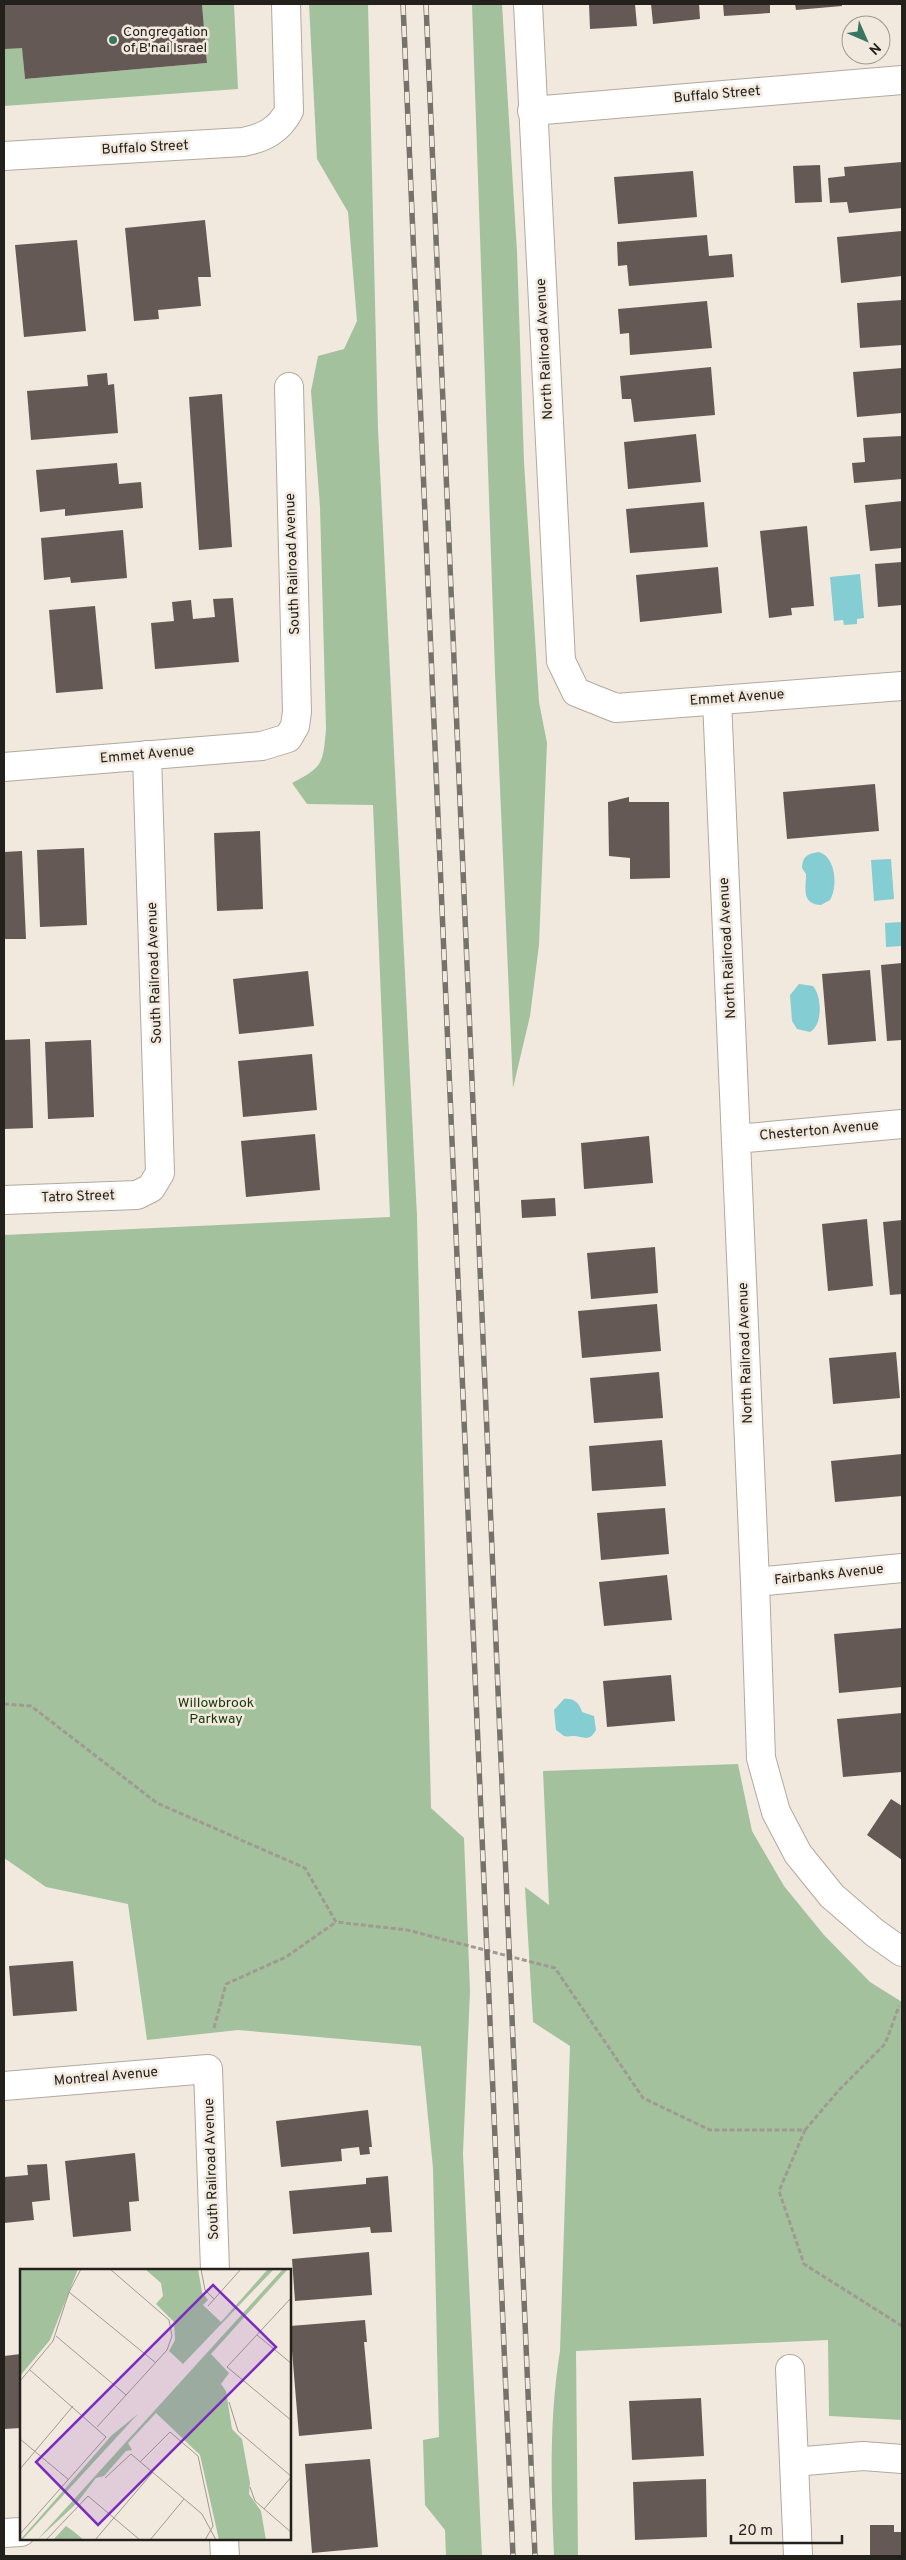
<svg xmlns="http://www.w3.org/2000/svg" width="906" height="2560" font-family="Overpass,sans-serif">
<rect width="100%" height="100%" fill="#f2e9de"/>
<path fill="#a3c19c" d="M202,4H234L238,89L4,106V33L21,32L25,79L207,63Z
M309,4H368L378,429L417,1216L431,1808L464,1838L470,1991L463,2154L482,2556H446L445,2530L425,2505L423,2440L439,2437L433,2168L421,2046L238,2030L147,2040L128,1904L46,1887L4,1858V1235L390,1217L373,805L307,804L292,783C323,767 323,764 326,729L320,507L311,391L318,356L344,349L357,321L348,212L317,159Z
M472,4H502L517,252L524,462L539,702L547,743L539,945L530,1016L513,1088L495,672Z
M738,1764L752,1831L784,1886L824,1935L870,1982L902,2002V2420L829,2416L828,2340L576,2351L578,2556H554C551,2489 549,2418 560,2351L570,2046L533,2022L525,1887L549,1905L543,1771Z"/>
<path fill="#84cdd3" d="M860,574L864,618L857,619V624L844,625L843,620L834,621L830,577Z
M819,852C836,857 838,887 830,900L821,905C801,904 806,888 806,874L802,868C803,855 808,854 819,852Z
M891,859L894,899L874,901L871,860Z
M902,922V946L886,947L885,923Z
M799,984L813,986C822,997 823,1025 810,1032L797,1029L792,1021L790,995Z
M564,1699C573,1698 579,1702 582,1712L594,1716L596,1730C589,1743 583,1736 573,1736C570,1736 567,1737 564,1736L556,1730L554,1710Z"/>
<path fill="#655955" d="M4,4H202L207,63L25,79L22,48L4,49Z
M589,4H635L637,26L590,29Z
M651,4H699L700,19L653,24Z
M723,4H770V13L724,16Z
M795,4H842V6L796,10Z
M902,162V208L849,213L847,202L830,203L828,178L845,176L844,167Z
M820,165L822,202L795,203L793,166Z
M693,171L697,217L618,224L614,177Z
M205,220L211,277H198L201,306L158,310L159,319L134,321L125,228Z
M902,231V276L841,283L837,237Z
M707,235L709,256L732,254L734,277L629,286L627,265L618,266L617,242Z
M77,240L86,331L24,337L15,245Z
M902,300V345L860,348L857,303Z
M707,301L712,348L630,355L629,333L620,334L618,309Z
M711,367L715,415L634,422L631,399H622L620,376Z
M902,368V413L857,417L853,372Z
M107,373L108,385L114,384L118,433L31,440L27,391L88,386L87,375Z
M222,394L232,547L199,550L189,397Z
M696,434L701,482L628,489L624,442Z
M902,436V479L854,483L852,463L865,462L863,438Z
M117,463L119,484L141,482L143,508L65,516V509L40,512L36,470Z
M902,501V548L870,551L865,505Z
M704,502L708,547L630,553L626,509Z
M807,526L814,606L791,608L792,615L769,618L760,531Z
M123,530L127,578L71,583L70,577L44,580L41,538Z
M902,562V605L878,607L875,564Z
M718,567L722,613L640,622L636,575Z
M233,598L239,662L155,669L151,623L174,621L172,602L191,600L193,619L215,617L213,599Z
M95,606L103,689L56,693L49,610Z
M875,784L879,831L787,839L783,792Z
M629,797V802H669L670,878L630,879V858L609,856L608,802Z
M260,831L263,909L217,911L214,833Z
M84,848L87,925L40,927L37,850Z
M22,851L26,939H4V852Z
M902,963V1040L887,1041L881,965Z
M870,970L876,1041L828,1045L822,974Z
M308,971L314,1026L239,1034L233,979Z
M30,1039L33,1128L4,1129V1040Z
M91,1040L94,1117L48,1119L45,1042Z
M312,1054L317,1110L243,1117L238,1061Z
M315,1134L320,1190L246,1197L241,1141Z
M649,1136L653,1183L584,1189L581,1143Z
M555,1198L556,1216L522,1218L521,1200Z
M867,1219L873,1286L828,1291L822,1224Z
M902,1220V1294L890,1295L883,1222Z
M655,1247L658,1293L591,1299L587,1253Z
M657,1304L661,1351L582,1358L578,1311Z
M896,1352L900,1398L833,1404L829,1358Z
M659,1372L663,1418L594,1423L590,1378Z
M662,1440L666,1486L592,1491L589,1446Z
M902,1454V1496L835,1502L831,1461Z
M665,1508L669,1554L601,1560L597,1513Z
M667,1575L672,1620L604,1626L599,1582Z
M902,1628V1687L839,1693L834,1634Z
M671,1675L675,1721L607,1727L603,1681Z
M902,1713V1772L843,1777L837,1719Z
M891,1799L902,1806V1860L867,1835Z
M73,1961L77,2011L13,2016L9,1966Z
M368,2110L372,2147H369L370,2154L360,2155L359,2147L341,2149L342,2161L281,2167L276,2121Z
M135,2153L139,2201L129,2202L131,2231L73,2237L65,2161Z
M47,2164L50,2200L32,2202L34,2220L4,2223V2177L28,2175L27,2165Z
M388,2176L392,2232L371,2233L370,2227L293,2234L289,2191L366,2184V2178Z
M369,2252L372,2295L295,2301L292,2259Z
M365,2320L367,2342H364L372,2429L299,2436L290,2326Z
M21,2354V2428L4,2429V2356Z
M701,2398L704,2456L632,2460L629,2401Z
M370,2459L378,2547L312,2553L305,2464Z
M706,2479L707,2537L635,2540L633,2482Z
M870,2525H894V2532H902V2556H870Z"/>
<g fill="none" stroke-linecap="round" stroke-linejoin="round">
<g stroke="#b1a99e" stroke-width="30">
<path id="minor" d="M528,4L561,661L576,692L616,708L902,686
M532,111L902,80
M4,156L243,142C264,138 279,130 289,111L286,4
M717,700L755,1582L761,1758L776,1812L798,1854L832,1896L875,1933L902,1952
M4,767L262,746L288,738L295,726L297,712L289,387
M736,1139L902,1124
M4,1200L137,1195L151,1188L160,1173L147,755
M755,1582L902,1568
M4,2086L208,2069L215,2270
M790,2369L798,2556
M794,2462L863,2456L902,2459
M4,2533L21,2532
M224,2539L225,2556"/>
</g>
<path stroke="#a09a92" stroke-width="3" stroke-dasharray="5 2.5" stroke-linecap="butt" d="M4,1704L31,1706L157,1803L305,1868L336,1922L407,1930L555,1968L643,2098L710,2130H805L779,2191L804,2264L902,2326
M214,2028L226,1984L286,1957L336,1922
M805,2130L839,2090L885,2044L899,2006"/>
<use href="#minor" stroke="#fff" stroke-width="28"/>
<g stroke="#76716a" stroke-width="5.5">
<path id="rail" d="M403,4L513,2556
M426,4L535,2556"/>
</g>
<use href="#rail" stroke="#f2e9de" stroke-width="4" stroke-dasharray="11" stroke-linecap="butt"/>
</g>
<circle fill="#387662" stroke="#f2e9de" stroke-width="2" cx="113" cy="40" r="5"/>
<g text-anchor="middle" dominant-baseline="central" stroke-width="5" stroke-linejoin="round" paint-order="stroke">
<g font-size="14" fill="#24211d" stroke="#f2e9de" text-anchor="start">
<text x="123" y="32">Congregation<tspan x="123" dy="16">of B'nai Israel</tspan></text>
</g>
<g font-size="14" fill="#24211d" stroke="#f2e9de">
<text transform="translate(717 95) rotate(-5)">Buffalo Street</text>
<text transform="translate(145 148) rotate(-3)">Buffalo Street</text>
<text transform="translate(545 349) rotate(-93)">North Railroad Avenue</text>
<text transform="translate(293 564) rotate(-92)">South Railroad Avenue</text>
<text transform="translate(737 698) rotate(-4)">Emmet Avenue</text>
<text transform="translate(147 755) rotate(-5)">Emmet Avenue</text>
<text transform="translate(728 948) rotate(-93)">North Railroad Avenue</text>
<text transform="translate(155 973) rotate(-92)">South Railroad Avenue</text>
<text transform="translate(819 1131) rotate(-5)">Chesterton Avenue</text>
<text transform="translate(78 1197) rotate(-2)">Tatro Street</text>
<text transform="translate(746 1353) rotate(-92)">North Railroad Avenue</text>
<text transform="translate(829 1575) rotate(-6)">Fairbanks Avenue</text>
<text transform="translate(106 2077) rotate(-5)">Montreal Avenue</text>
<text transform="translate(212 2169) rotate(-92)">South Railroad Avenue</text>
</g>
<g font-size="14" fill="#143709" stroke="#f2e9de">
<text x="216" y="1703">Willowbrook<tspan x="216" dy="16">Parkway</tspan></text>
</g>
</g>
<g transform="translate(20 2269)">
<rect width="271" height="271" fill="#f2e9de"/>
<path d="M0,0H58L30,71L0,107ZM125,0H178L182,23L188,31L183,36L201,53L248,0H254L163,95L149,82L155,71L154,53L136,35L143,27L141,14ZM263,0H268L191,85L209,104L201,115L206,122L212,160L222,170L230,214L229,225L241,242L246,271H199L180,186L136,144L108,174L112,181L106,182L84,207L76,209L56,235L17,271ZM118,145L2,271H0L92,166ZM46,257L53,262L64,271L34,270Z" fill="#a3c19c"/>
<path fill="none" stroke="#a09991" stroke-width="1" d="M181,0L185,21L194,30M49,23L136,94M272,28L207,98L272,152M188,37L221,0M237,66L272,95M36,67L106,126M0,112L33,72L49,23L61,0M209,133L218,162L272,208M77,158L147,81L152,67L149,51L90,0M0,170L49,211M120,193L150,163L178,187L193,257L185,271M0,200L53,137M85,209L111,185L182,245L196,271M230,218L235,232L272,264M244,240L272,207M0,265L86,168L10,101M26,271L68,227L120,271M75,271L133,203M130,271L164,230"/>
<path fill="#7b2cbf" fill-opacity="0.15" stroke="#7b2cbf" stroke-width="2.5" d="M193,16L256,78L78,256L16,193Z"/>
<rect width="271" height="271" fill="none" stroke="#24211d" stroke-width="2.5"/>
</g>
<rect width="906" height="2560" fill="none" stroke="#24211d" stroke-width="10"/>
<g transform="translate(866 40) rotate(135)"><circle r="24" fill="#f2e9de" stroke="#a09991"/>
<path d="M0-4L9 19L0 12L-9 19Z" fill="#387662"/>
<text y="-8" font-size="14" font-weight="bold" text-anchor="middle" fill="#24211d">N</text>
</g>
<path d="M731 2535v8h111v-8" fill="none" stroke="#24211d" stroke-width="2.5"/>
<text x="738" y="2535" font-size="15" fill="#24211d" stroke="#f2e9de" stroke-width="4" paint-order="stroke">20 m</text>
</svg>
